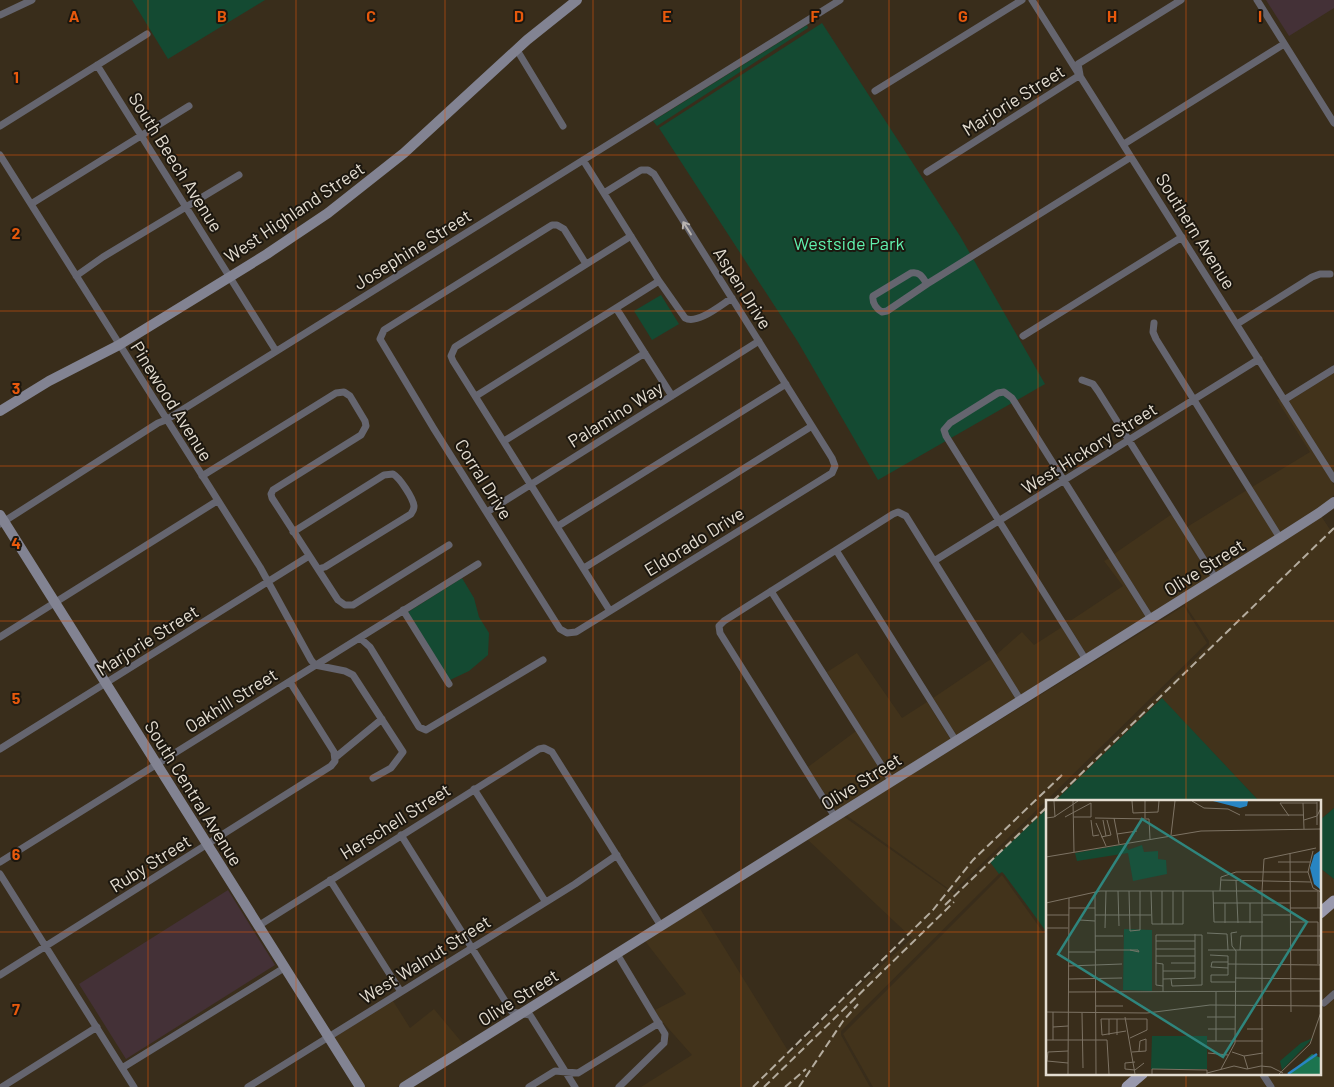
<svg xmlns="http://www.w3.org/2000/svg" width="1334" height="1087" font-family="Barlow,sans-serif">
<rect width="100%" height="100%" fill="#392d1b"/>
<path fill="#42331b" d="M1334,373V473L1289,401Z
M1280,398L1334,485V495L1324,505L1281,533L1252,487L1310,452L1277,400Z
M1247,490L1276,537L1217,574L1187,527Z
M1172,514L1211,577L1152,614L1114,554Z
M1321,516L1331,531L1334,530V808L1320,820V801H1259L1162,699L1055,801H1051L1209,645V641L1184,603Z
M1109,558L1146,618L1087,655L1067,623L1123,586L1104,561Z
M1184,606L1207,643L953,892L846,815Z
M1062,627L1081,659L1022,696L996,655L1022,632L1034,645Z
M857,653L902,718L927,702L951,740L892,777L827,672Z
M991,659L1016,700L957,736L933,698Z
M856,731L887,780L836,812L808,767Z
M1048,803V808L991,862L999,874L841,1031V1035L870,1087H641L692,1055L660,1019L655,1010L686,994L645,941L699,907L790,1054L845,999L912,938L807,839L843,816L954,894Z
M1320,868L1334,879V896L1320,908Z
M1002,875L1048,939V1073H1136L1120,1087H873L843,1034Z
M1334,905V989L1320,1002V918Z
M1334,999V1087H1275L1266,1073H1320V1004L1324,1008Z
M393,1001L410,1028L434,1009L464,1045L397,1087H364L333,1038Z
M1148,1073H1258L1267,1087H1133Z"/>
<path fill="#443137" d="M1266,0H1334V8L1289,36Z
M228,890L275,965L126,1059L79,984Z"/>
<path fill="#144a32" d="M132,0H265L168,59Z
M822,23L960,236L1045,384L878,480L798,342L659,128Z
M807,25L808,28L657,126L653,121Z
M661,295L679,324L652,340L634,311Z
M462,578L474,598L479,617L489,633L488,655L469,671L450,680L408,612Z
M1162,698L1259,801H1055Z
M1048,808V934L1004,874L1002,872L999,874L990,862Z
M1334,808V879L1320,868V820Z"/>
<g fill="none" stroke-linecap="round" stroke-linejoin="round">
<path stroke="#65656f" stroke-width="7" d="M1032,0L1334,479
M1257,0L1334,123
M0,15L32,0
M517,50L563,126
M97,65L276,351
M875,91L1022,0
M0,126L147,34
M1124,144L1284,44
M0,155L260,567L311,660L315,665L345,671L353,675L403,752L391,768L373,778
M583,160L659,281L685,318C697,325 721,305 732,298
M927,172L1080,75L1078,64L1181,0
M31,204L189,106
M586,264L564,229L557,225H552L384,330L380,339L434,429L560,629L567,633L576,632L610,611L832,473L835,466L832,458L654,174L648,170H641L604,193
M76,276L103,257L239,175
M927,284C923,278 920,271 911,273L873,296C872,303 877,309 882,312L887,311L927,284L1131,157
M616,308L672,396
M1154,323L1153,332L1156,339L1280,538
M1237,324L1312,277L1320,274H1330
M1023,336L1182,237
M1082,380L1093,384L1098,391L1216,579
M476,396L659,281
M1284,400L1334,369
M504,441L645,353
M202,476L336,393L344,392L350,396L365,421L366,426L361,435L273,490L271,494L272,498L338,600L345,605H353L449,545
M487,512L759,341
M0,524L158,423L166,420L840,0
M558,526L786,384
M293,532L384,475L393,474C400,478 413,498 414,506C414,510 413,510 411,514L325,567L318,569
M836,550L956,741
M934,561L1259,359
M584,568L812,426
M771,591L892,782
M403,610L449,684
M610,611L453,361L451,356L455,347L631,236
M0,637L217,501
M360,638L370,647L419,727L426,730L543,660
M1086,660L946,436L944,430L950,423L998,393L1004,392L1012,398L1151,619
M0,749L309,556
M336,757L382,719
M474,789L545,901
M835,817L720,633L719,626L724,621L893,514L898,512L906,516L1021,701
M401,835L512,1012L530,1015L575,1087
M0,862L478,564
M0,874L134,1087
M330,880L401,992
M258,926L539,749L544,748L552,752L661,926
M617,954L665,1034L664,1043L619,1087
M0,975L331,766L335,761L334,752L290,682
M1324,1003L1334,994
M122,1068L284,968
M1262,1073L1271,1087
M2,1087L97,1027
M248,1087L575,884L617,855
M529,1087L555,1071L578,1073L659,1023"/>
<path stroke="#828392" stroke-width="10" d="M0,411L49,381L119,345L163,318L267,254L328,213L404,153L527,40L577,0
M0,515L360,1087
M404,1087L1280,538L1319,513L1334,502"/>
<path stroke="#9999ad" stroke-width="11" d="M1320,913L1334,901
M1127,1087L1143,1073"/>
<path stroke="#b4ac9e" stroke-width="2" stroke-dasharray="8 4" stroke-linecap="butt" d="M1053,801L1334,528
M945,905L1048,806
M753,1087L933,910L973,860L1062,775
M764,1087L954,902
M785,1087L806,1069
M799,1087L843,1021L858,1004"/>
</g>
<defs><path id="oneway-shaft" d="M-6 0H5M1.5-3L5.5 0L1.5 3" fill="none" stroke-width="1.6" stroke-linecap="round" stroke-linejoin="round" transform="scale(1.25)"/></defs>
<use stroke="#b8b3af" href="#oneway-shaft" transform="translate(687 228) rotate(-122)"/>
<path fill="none" stroke="#e8590c" stroke-width="1" stroke-opacity="0.55" d="M148,0V1087M296,0V1087M445,0V1087M593,0V1087M741,0V1087M889,0V1087M1038,0V1087M1186,0V801M0,155H1334M0,311H1334M0,466H1334M0,621H1334M0,776H1334M0,932H1048M1320,932H1334M1186,1073V1087"/>
<g text-anchor="middle" dominant-baseline="central" stroke-width="4" stroke-linejoin="round" paint-order="stroke">
<g font-size="18" fill="#e4ddd1" stroke="#1c170f">
<text transform="translate(1013 100) rotate(-32)">Marjorie Street</text>
<text transform="translate(176 162) rotate(58)">South Beech Avenue</text>
<text transform="translate(294 212) rotate(-34)">West Highland Street</text>
<text transform="translate(1196 231) rotate(58)">Southern Avenue</text>
<text transform="translate(412 249) rotate(-32)">Josephine Street</text>
<text transform="translate(743 288) rotate(58)">Aspen Drive</text>
<text transform="translate(172 401) rotate(58)">Pinewood Avenue</text>
<text transform="translate(615 414) rotate(-32)">Palamino Way</text>
<text transform="translate(1089 448) rotate(-32)">West Hickory Street</text>
<text transform="translate(484 479) rotate(58)">Corral Drive</text>
<text transform="translate(694 541) rotate(-32)">Eldorado Drive</text>
<text transform="translate(1204 567) rotate(-32)">Olive Street</text>
<text transform="translate(147 640) rotate(-32)">Marjorie Street</text>
<text transform="translate(231 700) rotate(-32)">Oakhill Street</text>
<text transform="translate(861 781) rotate(-32)">Olive Street</text>
<text transform="translate(194 793) rotate(58)">South Central Avenue</text>
<text transform="translate(395 821) rotate(-32)">Herschell Street</text>
<text transform="translate(150 863) rotate(-32)">Ruby Street</text>
<text transform="translate(425 959) rotate(-32)">West Walnut Street</text>
<text transform="translate(518 997) rotate(-32)">Olive Street</text>
</g>
<g font-size="18" fill="#60f1ae" stroke="#1c170f">
<text x="849" y="243">Westside Park</text>
</g>
</g>
<g transform="translate(1046 800)">
<rect width="275" height="275" fill="#392d1b"/>
<path d="M80,44L82,50L96,45L98,52L112,51V59L120,60L121,74L87,81L82,53L31,61L29,53ZM78,129L106,130V191L77,190ZM106,236H161V269H105ZM267,238L236,270L234,261L255,243Z" fill="#144a32"/>
<path d="M266,254L275,258L274,274H243Z" fill="#1c744f"/>
<path d="M167,1H202L201,6L194,8ZM275,50V90L268,84L264,68L268,55Z" fill="#2885c3"/>
<path fill="none" stroke="#2885c3" stroke-width="2.5" d="M242,274L271,254"/>
<path fill="none" stroke="#7d7364" stroke-width="1" d="M8,1L9,17M27,1L28,52M86,1L87,13L112,12L113,1M99,1V18M146,1L158,8L182,9L194,15M271,2V25M257,3L258,29M199,15H257M243,16L234,3H271M19,17L45,3V17H28M0,18L8,17L32,1M49,18L103,19L104,39M68,18L73,44M45,20L47,36L53,35M57,20L60,36M258,20L271,16L275,8M50,23L60,46M71,34L91,31M125,35L129,1M55,37L65,35L61,20M267,51L262,72L267,88L275,92M244,53L245,212M0,57L155,31L275,29M232,62H264M175,80L265,82M190,80L192,123M72,91L73,126M83,91L84,131L94,130V91M105,91L106,124H137V91M116,91V124M127,91V124M167,91L168,122H217M174,91L175,77L190,72H262M49,92L50,274M0,103L54,91H216L218,59L270,48M167,103H244M179,103V123M204,103V123M23,108H49M244,108H275M272,108V91M0,115H23M49,115H105M217,115H244M34,120L49,121M244,122H272V164M0,128H22M59,128L60,91M161,133L181,134L182,150M49,136H77M110,141H149M110,149H149M49,150H92L93,152L84,150M162,150H275M194,150L195,136H275M22,152H49M164,155L182,156V175H165V182H189M110,156H149M182,162H166L165,167L182,168M110,163L117,164V192M125,163H149M182,164L275,165M22,166L76,164M117,171H149M189,178L275,179M22,179L76,178M117,179L149,178V134M117,186L110,185V135H156V185L126,186L125,179M22,192L275,191M50,206H77M0,212L101,213L164,205L275,206M7,212V240M36,213L37,268M79,217L89,274M161,217H189M71,219V235M7,227L22,226M162,229H189M201,229H217M80,231L56,235L55,219H101V230L84,238M63,235V219M0,240H61L63,274M161,241H217M170,241V192M22,251L2,252L1,261L22,263M86,252L100,251V239L94,241L93,251M186,252L198,256L202,269M162,253L182,255M198,256L217,253M89,262L79,263V269L89,270L98,263M175,269L189,243L190,151L186,146L185,133L191,132M161,273L188,266L201,269L215,266L225,267L237,273M22,274L23,98M106,274V269L161,270V274M216,274V91H272M233,274L264,244L275,212"/>
<path fill="#2f857d" fill-opacity="0.15" stroke="#2f857d" stroke-width="2.5" d="M96,19L261,122L177,257L12,154Z"/>
<rect width="275" height="275" fill="none" stroke="#e4ddd1" stroke-width="2.5"/>
</g>
<g font-size="16" text-anchor="middle" font-weight="bold" fill="#e8590c" stroke="#1c170f" stroke-width="4" stroke-linejoin="round" paint-order="stroke">
<text x="74" y="22">A</text>
<text x="222" y="22">B</text>
<text x="371" y="22">C</text>
<text x="519" y="22">D</text>
<text x="667" y="22">E</text>
<text x="815" y="22">F</text>
<text x="963" y="22">G</text>
<text x="1112" y="22">H</text>
<text x="1260" y="22">I</text>
<text x="16" y="83">1</text>
<text x="16" y="239">2</text>
<text x="16" y="394">3</text>
<text x="16" y="549">4</text>
<text x="16" y="704">5</text>
<text x="16" y="860">6</text>
<text x="16" y="1015">7</text>
</g>
</svg>
